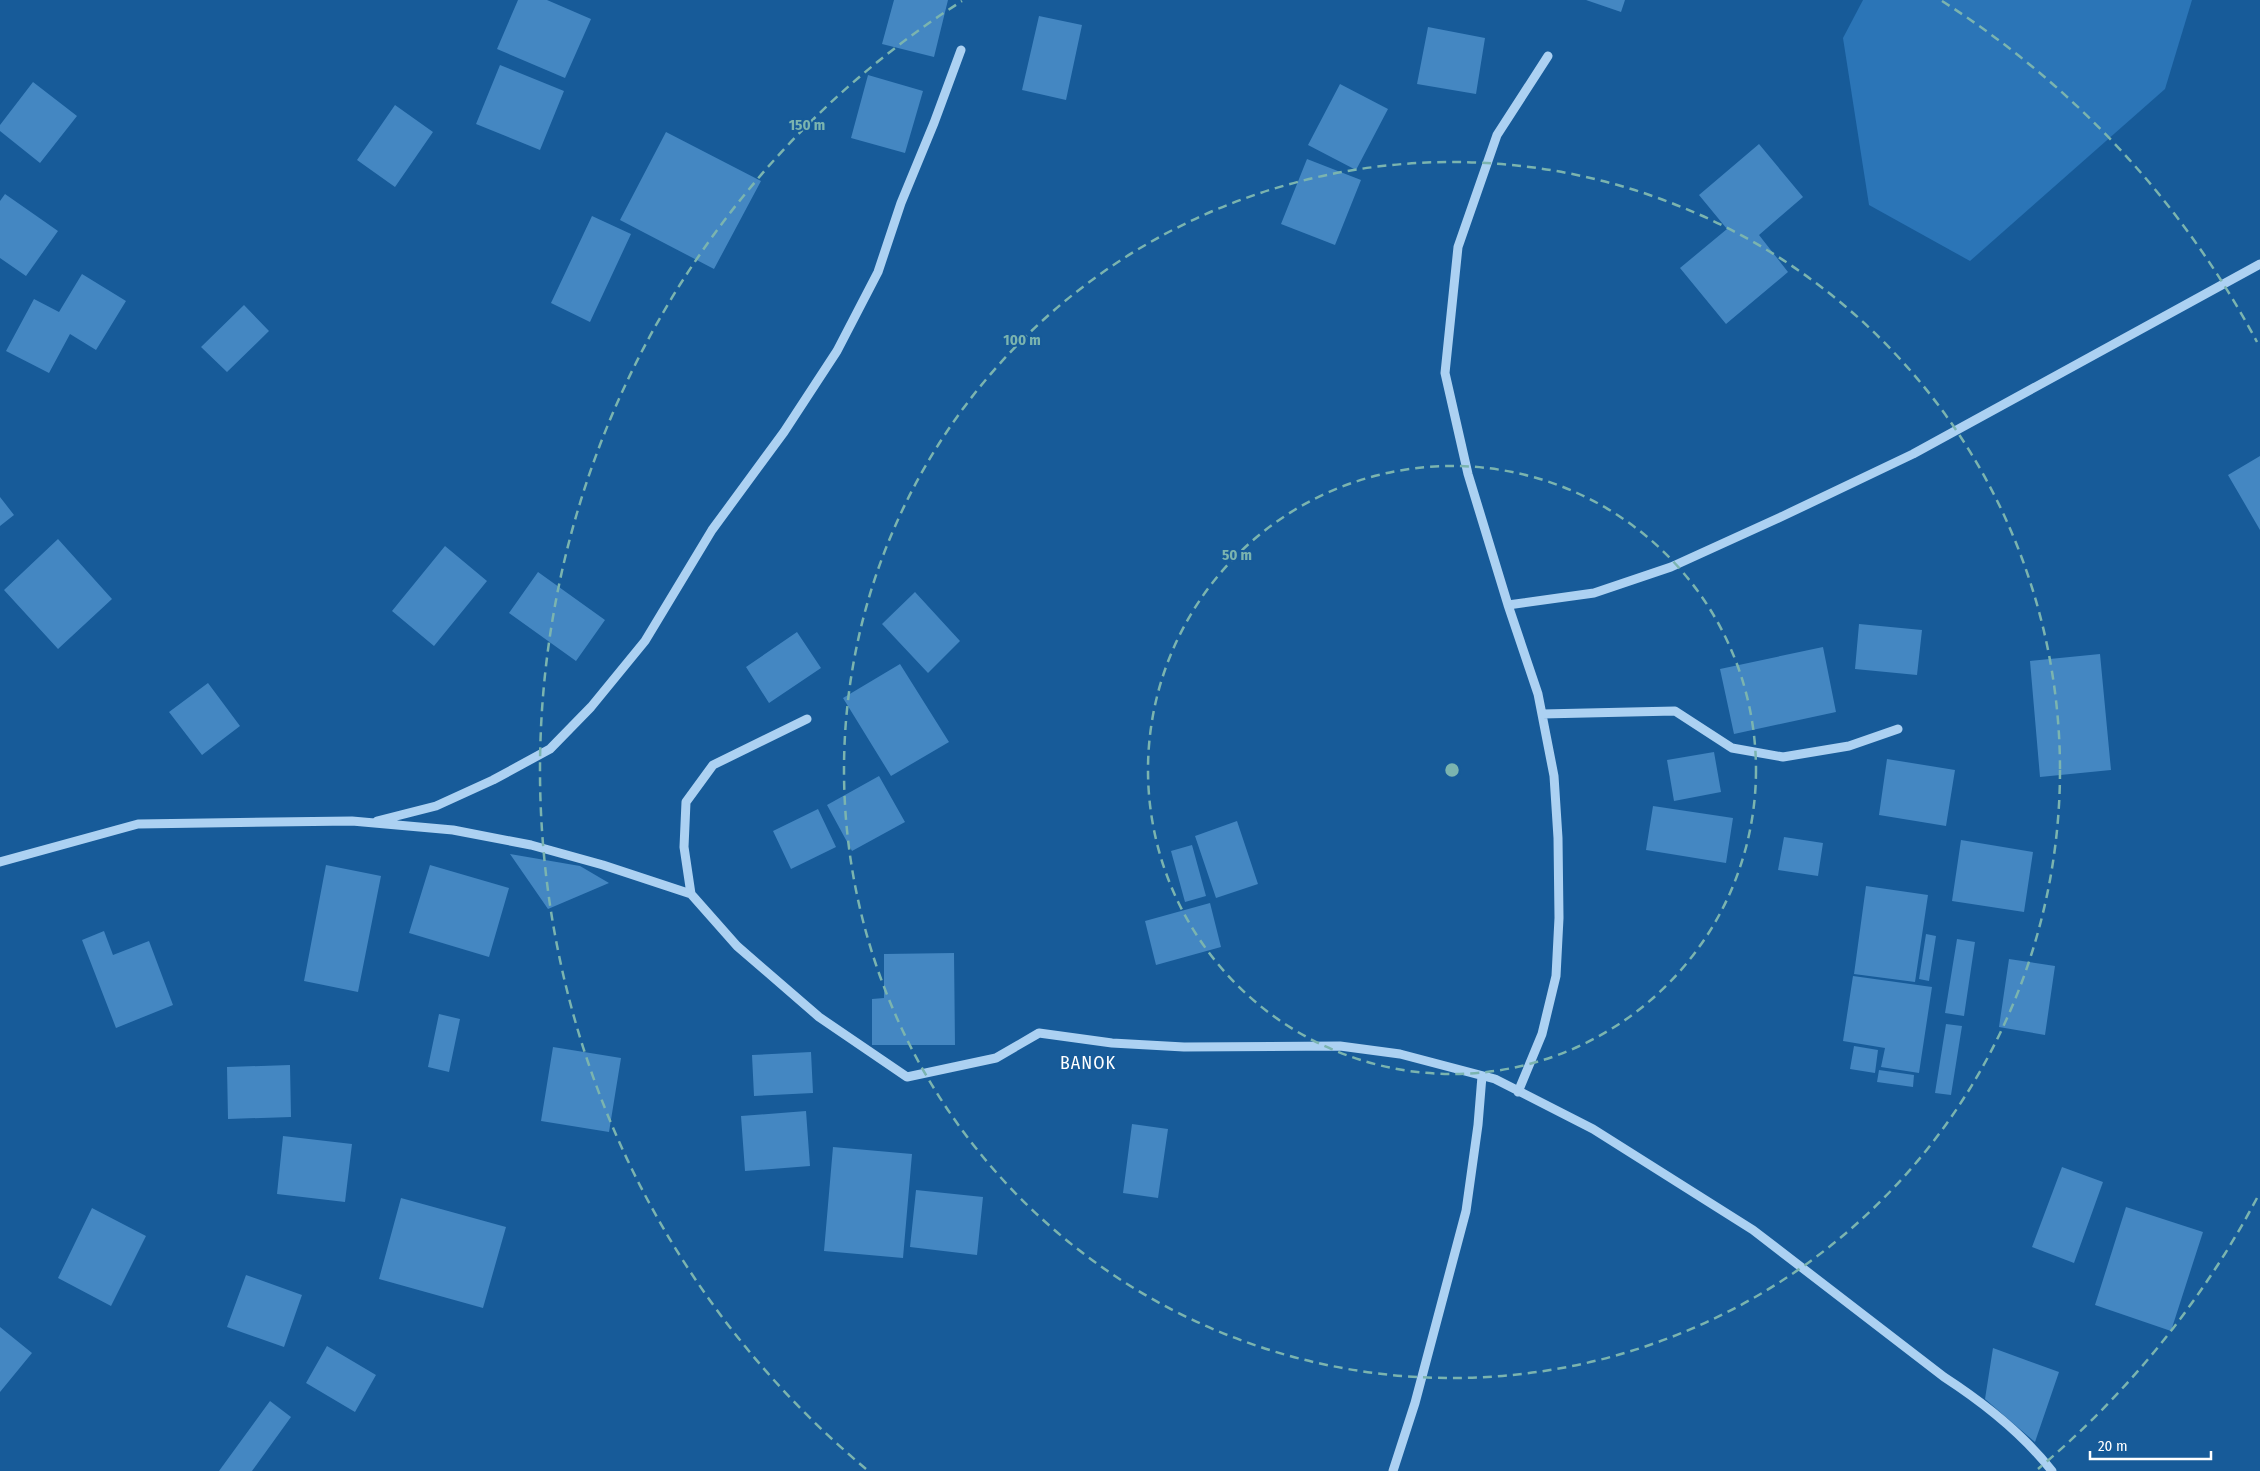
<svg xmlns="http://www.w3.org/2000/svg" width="2260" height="1471" font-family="'Fira Sans Condensed',sans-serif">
<rect width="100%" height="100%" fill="#175b99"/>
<path fill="#2b75b7" d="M1863,0H2192L2165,89L1970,261L1869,205L1843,38Z"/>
<path fill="#4487c2" d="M518,0H547L591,19L565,78L497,49Z
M894,0H948L934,57L882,44Z
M1586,0H1625L1621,12Z
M1039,16L1082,25L1066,100L1022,90Z
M1428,27L1485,38L1476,94L1417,84Z
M500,65L564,91L540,150L476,124Z
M868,75L923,91L905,153L851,138Z
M33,82L77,116L40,163L0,131V125Z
M1340,84L1388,109L1356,170L1308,145Z
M395,105L433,132L395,187L357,160Z
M666,132L761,181L714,269L620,220Z
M1759,144L1803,197L1759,235L1788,272L1726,324L1680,268L1727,229L1699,195Z
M1307,159L1361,180L1335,245L1281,224Z
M5,194L58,231L26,276L0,258V201Z
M592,216L631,234L590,322L551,303Z
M82,274L126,301L96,350L70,334L49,373L6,351L34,299L59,312Z
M244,305L269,331L227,372L201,347Z
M2260,456V530L2228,475Z
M0,497L14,515L0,526Z
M58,539L112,599L58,649L4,590Z
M445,546L487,581L434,646L392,611Z
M538,572L605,620L576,661L509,613Z
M915,592L960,641L928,673L882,624Z
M1859,624L1922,630L1917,675L1855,669Z
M797,632L821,668L769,703L746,667Z
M1823,647L1836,712L1734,734L1720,669Z
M2100,654L2111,770L2040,777L2030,661Z
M900,664L949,742L891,776L843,698Z
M208,683L240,726L202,755L169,712Z
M1714,752L1721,792L1674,801L1667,760Z
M1887,759L1955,770L1946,826L1879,815Z
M879,776L905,822L852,851L827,805Z
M1653,806L1733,818L1726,863L1646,850Z
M818,809L836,847L791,869L773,831Z
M1237,821L1258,884L1216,898L1195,836Z
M1784,837L1823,843L1818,876L1778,870Z
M1961,840L2033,852L2024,912L1952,901Z
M1192,845L1206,896L1185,902L1171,851Z
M510,854L580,866L609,883L548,909Z
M326,865L381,876L358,992L304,981Z
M430,865L509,888L489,957L409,933Z
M1866,886L1928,895L1915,982L1854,974Z
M1210,903L1221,947L1156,965L1145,921Z
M104,931L113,955L149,941L173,1005L116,1028L82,940Z
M1926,934L1936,936L1929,981L1919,979Z
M1957,939L1975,942L1964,1016L1945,1013Z
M954,953L955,1045H872V999L884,998V954Z
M2009,959L2055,966L2045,1035L1999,1027Z
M1853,976L1932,987L1919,1073L1881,1067L1885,1048L1843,1041Z
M439,1014L460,1019L449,1072L428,1067Z
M1946,1024L1962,1026L1951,1095L1935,1093Z
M1854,1046L1878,1050L1875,1073L1850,1069Z
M553,1047L621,1058L609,1132L541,1121Z
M811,1052L813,1093L754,1096L752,1055Z
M290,1065L291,1117L228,1119L227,1067Z
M1879,1070L1914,1075L1913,1087L1877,1082Z
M806,1111L810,1166L745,1171L741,1116Z
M1132,1124L1168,1129L1158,1198L1123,1193Z
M283,1136L352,1144L345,1202L277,1194Z
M833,1147L912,1154L903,1258L824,1251Z
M2062,1167L2103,1182L2074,1263L2032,1247Z
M916,1190L983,1197L977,1255L910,1247Z
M401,1198L506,1227L483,1308L379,1279Z
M2126,1207L2203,1232L2171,1331L2095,1305Z
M92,1208L146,1236L111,1306L58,1278Z
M246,1275L302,1295L284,1347L227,1327Z
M0,1327L32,1353L0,1392Z
M327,1346L376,1375L355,1412L306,1383Z
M1993,1348L2059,1372L2035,1442L1985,1399Z
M270,1401L291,1417L252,1471H219Z"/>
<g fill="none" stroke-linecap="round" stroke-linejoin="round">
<path stroke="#acd1f2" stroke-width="9" d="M1508,605L1594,593L1671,567L1783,516L1913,454L2260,264
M1542,714L1675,711L1732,748L1783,757L1849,746L1898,729
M377,821L436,806L493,780L550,749L591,707L645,641L712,530L784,432L837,351L878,272L901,203L934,123L961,50
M0,862L138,824L352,821L453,830L531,845L603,865L691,894L737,946L819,1017L907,1077L996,1058L1039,1033L1112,1043L1184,1047L1340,1046L1400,1054L1495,1079L1593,1129L1753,1230L1944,1377C1984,1403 2023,1434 2052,1471
M691,894L684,847L686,802L713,765L807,719
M1518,1092L1542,1034L1556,976L1559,918L1558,838L1554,776L1538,694L1508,605L1468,474L1445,373L1458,247L1497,135L1548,56
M1393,1471L1415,1403L1466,1211L1478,1125L1482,1076"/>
</g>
<g fill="none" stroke="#7bb4af" stroke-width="2.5" stroke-dasharray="9 6">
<circle cx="1452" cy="770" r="304"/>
<circle cx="1452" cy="770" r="608"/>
<path d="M2257 1198A912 912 0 0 1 2038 1469M866 1469A912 912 0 0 1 962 1M1942 1A912 912 0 0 1 2257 342"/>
</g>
<g text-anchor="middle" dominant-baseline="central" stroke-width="4" stroke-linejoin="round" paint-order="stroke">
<g font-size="18" letter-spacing="1" fill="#fff" stroke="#175b99">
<text x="1088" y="1063">BANOK</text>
</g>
</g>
<circle cx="1452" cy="770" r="8" fill="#7bb4af" stroke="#175b99" stroke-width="2.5"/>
<g font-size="15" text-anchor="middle" font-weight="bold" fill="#7bb4af" stroke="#175b99" stroke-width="4" stroke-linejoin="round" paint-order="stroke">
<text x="807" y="130">150 m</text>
<text x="1022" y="345">100 m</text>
<text x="1237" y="560">50 m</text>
</g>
<path d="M2090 1451v8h121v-8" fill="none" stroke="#ffffff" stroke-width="2.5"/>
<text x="2098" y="1451" font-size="15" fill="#ffffff" stroke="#175b99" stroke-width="4" paint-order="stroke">20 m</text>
</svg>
